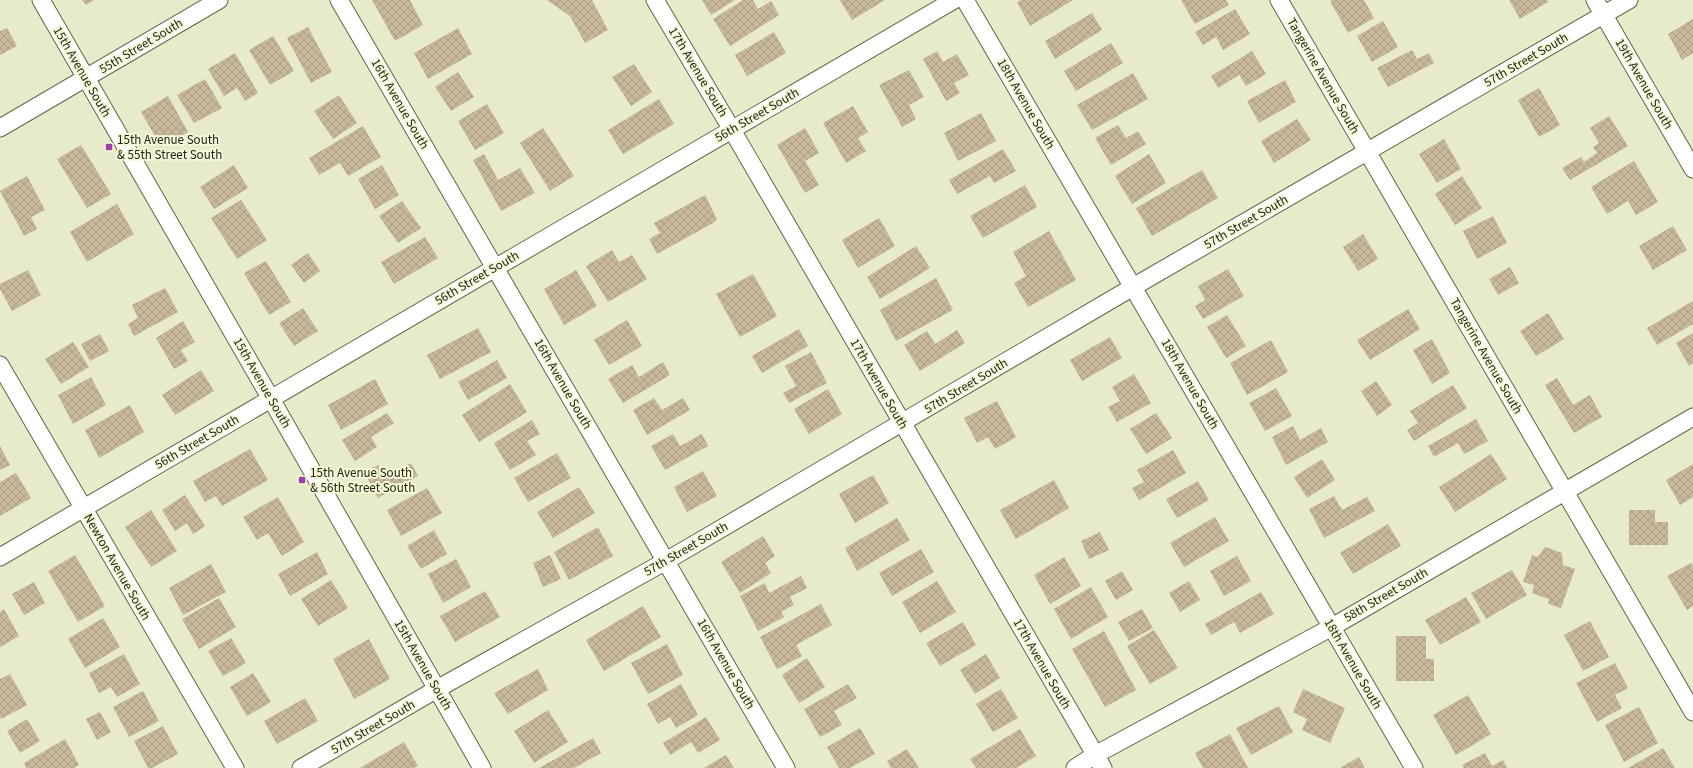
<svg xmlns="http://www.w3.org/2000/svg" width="1693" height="768" font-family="'Source Sans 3',sans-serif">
<defs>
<pattern id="building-cross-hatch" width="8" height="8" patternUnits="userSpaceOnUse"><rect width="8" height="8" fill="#c8b89b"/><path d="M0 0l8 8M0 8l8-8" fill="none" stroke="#ab9e85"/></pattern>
</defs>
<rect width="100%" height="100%" fill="#e8ebca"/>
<path fill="url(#building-cross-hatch)" d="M82,0H94L86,5Z
M372,0H410L423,25L395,41Z
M547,0H592L608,30L585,43L570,16Z
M702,0H735L711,15Z
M743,0H753L758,9L771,1L779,15L730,46L713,19Z
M840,0H885L852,20Z
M1021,0H1073L1030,26L1017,2Z
M1181,0H1226L1229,5L1195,24Z
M1332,0H1364L1374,18L1348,33L1330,1Z
M1509,0H1547L1548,2L1520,19Z
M1235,9L1250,34L1223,50L1216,37L1203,45L1195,32Z
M1092,13L1102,30L1055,59L1045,41Z
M1693,19V53L1682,60L1668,34Z
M1383,21L1398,47L1372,62L1357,36Z
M308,27L332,72L311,83L287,38Z
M7,28L17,46L0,55V31Z
M458,28L472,54L428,79L414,53Z
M774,32L786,53L747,76L735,55Z
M273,36L294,71L270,85L249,50Z
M1111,43L1123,63L1076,91L1064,71Z
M1412,50L1417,59L1429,53L1434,63L1388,87L1377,68Z
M937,51L943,62L957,54L969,75L954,83L960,93L946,101L923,59Z
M1252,51L1266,74L1246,86L1239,75L1218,88L1211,76Z
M235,53L258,93L245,101L237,88L224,96L208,69Z
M634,64L652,92L631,106L612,77Z
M909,70L924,97L909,105L916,119L902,127L879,85Z
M458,72L474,97L451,111L435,87Z
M1133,73L1148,99L1092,130L1077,105Z
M205,79L222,108L194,123L177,95Z
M1285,80L1296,102L1259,123L1247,101Z
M1539,88L1560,125L1539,137L1518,100Z
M339,95L357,123L333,139L314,111Z
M168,96L188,132L161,147L141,112Z
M659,99L674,124L623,154L608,130Z
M487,104L504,133L475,150L458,121Z
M853,106L868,132L858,138L866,151L846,163L823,123Z
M981,113L996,141L958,161L944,133Z
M1609,116L1628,146L1570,180L1562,168L1581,157L1584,162L1597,153L1593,147L1599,143L1590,128Z
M1297,119L1311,140L1274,163L1261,141Z
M1118,125L1126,138L1138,131L1146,144L1111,165L1095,138Z
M363,126L381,157L348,176L340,163L319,175L309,158Z
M543,128L574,176L550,191L520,143Z
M805,128L819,153L805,161L819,185L805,193L777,145Z
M1444,139L1461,169L1437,183L1419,154Z
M81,145L111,194L87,208L57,159Z
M1003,149L1016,171L994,183L990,176L957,194L949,180Z
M484,154L498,180L520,168L535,193L501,211L473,160Z
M1149,154L1166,183L1132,204L1115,176Z
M1634,161L1658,202L1636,215L1628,201L1607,214L1591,187Z
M234,165L248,188L214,209L200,187Z
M382,165L399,195L375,209L358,179Z
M1202,170L1218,198L1152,236L1136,208Z
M27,176L45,210L31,217L37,229L24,236L0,191Z
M1462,176L1482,208L1455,225L1435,194Z
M1025,185L1037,207L983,238L970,216Z
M705,195L717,219L713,223L657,254L649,239L660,233L654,223Z
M241,200L267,240L237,259L211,218Z
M402,201L421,228L398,243L379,216Z
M117,204L134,234L87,262L70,232Z
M1493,216L1507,243L1477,259L1463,231Z
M879,218L895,246L858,268L842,240Z
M1673,226L1687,250L1653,270L1639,246Z
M1049,231L1076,280L1028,307L1014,283L1026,276L1013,252Z
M1363,234L1378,259L1358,271L1343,247Z
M425,237L438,258L394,284L381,262Z
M916,246L930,268L880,299L867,277Z
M612,250L619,262L632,255L647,279L608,302L586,266Z
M308,253L320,271L304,283L291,265Z
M266,261L291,302L269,315L244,273Z
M1510,267L1519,283L1498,295L1489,279Z
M1228,269L1244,296L1203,319L1195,306L1205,300L1198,286Z
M28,270L41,295L12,311L0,289V284Z
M576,270L597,306L564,325L544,289Z
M753,274L777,316L740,337L716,294Z
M936,278L953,310L896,341L880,310Z
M165,288L178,312L134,336L128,324L138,318L132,305Z
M1693,301V324L1657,345L1647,328Z
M303,308L318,331L294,346L279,323Z
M1408,309L1420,329L1370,360L1357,340Z
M1548,313L1564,339L1536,356L1520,331Z
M1227,315L1246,346L1226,358L1207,327Z
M627,320L642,346L609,365L594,340Z
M183,321L195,342L181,350L188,361L174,369L156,338Z
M478,328L491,352L440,379L427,355Z
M799,329L808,346L762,373L752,356Z
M957,330L965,343L920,371L904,345L927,331L935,344Z
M1693,333V363L1689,366L1676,343Z
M100,334L109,351L90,361L81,344Z
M1110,337L1122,358L1082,381L1070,360Z
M1432,339L1450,373L1432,384L1413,350Z
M1271,340L1288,372L1247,395L1230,363Z
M73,342L89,367L61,384L45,359Z
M811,352L827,383L789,403L783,393L796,386L785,366Z
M497,360L507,378L468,400L458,382Z
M663,362L670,375L623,403L608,379L632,365L639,377Z
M201,370L214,391L175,415L162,395Z
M1134,374L1151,403L1117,422L1108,407L1120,401L1112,387Z
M91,377L106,405L73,424L58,395Z
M1557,378L1573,405L1590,395L1602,417L1574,433L1545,385Z
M375,379L388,404L341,430L328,405Z
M1376,381L1392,405L1377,416L1361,391Z
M510,384L527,412L479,442L462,415Z
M1453,385L1467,408L1414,441L1407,430L1418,423L1410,411Z
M1276,388L1292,416L1265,431L1249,403Z
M828,389L842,414L809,434L794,409Z
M654,398L662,410L683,398L690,410L647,435L633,410Z
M997,401L1016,437L995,449L988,437L977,443L964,418Z
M130,405L144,432L99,458L85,430Z
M387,413L394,423L371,437L377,447L355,461L342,440Z
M1156,413L1172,438L1146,454L1130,429Z
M1476,419L1488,441L1464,454L1458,443L1434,457L1428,446Z
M532,420L540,434L527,441L536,455L510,470L494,443Z
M1293,426L1300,440L1321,428L1328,442L1286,465L1272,437Z
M673,434L680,446L702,434L708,446L665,470L651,446Z
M0,446L10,465L0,470Z
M250,449L268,480L222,506L216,496L205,502L193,481Z
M1173,450L1186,473L1139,500L1132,488L1144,482L1137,470Z
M557,453L571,478L528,502L514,478Z
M1491,454L1507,479L1455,512L1439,487Z
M1322,459L1335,480L1307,498L1294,477Z
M411,463L418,476L378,498L364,472L378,465L384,478Z
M1693,464V497L1680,505L1666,480Z
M703,471L717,496L687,512L674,487Z
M16,473L31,498L0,516V482Z
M873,475L889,503L855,523L839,494Z
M1054,480L1069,508L1016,539L1000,510Z
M1198,481L1209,500L1177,518L1166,499Z
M579,487L595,513L553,538L537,512Z
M427,488L442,513L401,536L387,510Z
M185,495L205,526L193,534L187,523L175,531L162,510Z
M1334,496L1342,510L1367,497L1375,511L1324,538L1309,509Z
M278,497L304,542L282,556L268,533L257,540L243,517Z
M151,510L177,551L151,567L125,527Z
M1629,510H1655V522H1668V545H1629Z
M1215,517L1229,541L1184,567L1170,543Z
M897,518L910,540L857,571L845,548Z
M1388,524L1401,546L1353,574L1340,553Z
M598,527L613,556L569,580L554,552Z
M434,530L447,554L421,569L407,546Z
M1100,532L1109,550L1089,559L1081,541Z
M763,536L775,556L765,563L771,573L740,593L721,562Z
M1545,547L1562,553L1563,565L1575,569L1561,608L1548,604L1549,599L1532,593L1534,585L1523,582L1532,555L1538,557Z
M921,549L934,572L892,596L879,573Z
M317,552L328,574L290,596L278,574Z
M75,555L105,606L78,622L48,571Z
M550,555L561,579L543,587L533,563Z
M1237,556L1251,581L1224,596L1210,571Z
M1064,557L1081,586L1050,604L1034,575Z
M456,559L471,587L443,603L428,574Z
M1691,563L1693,566V606L1687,610L1667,576Z
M211,564L226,592L183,615L169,588Z
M1512,570L1527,595L1486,619L1471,593Z
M1122,571L1133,590L1116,600L1105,581Z
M801,576L807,588L790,597L794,605L781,612L784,617L758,631L740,596L765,583L769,593Z
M331,580L348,608L318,626L301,599Z
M937,581L956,612L920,633L902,602Z
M1189,581L1200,600L1180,612L1169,593Z
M34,582L45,603L24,615L12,594Z
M1091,587L1108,617L1071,639L1054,609Z
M485,591L500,617L455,642L440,616Z
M1261,592L1274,614L1240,633L1234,622L1211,635L1205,624Z
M1466,597L1481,622L1440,645L1425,620Z
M219,598L236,627L199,649L182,619Z
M821,604L832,625L796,645L802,656L777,669L760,637Z
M643,606L661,637L604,671L586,640Z
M4,609L19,636L0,647V612Z
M1142,609L1153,628L1129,641L1118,622Z
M103,618L120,647L85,668L68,639Z
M1590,621L1609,657L1583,671L1564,635Z
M963,622L976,645L940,666L926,643Z
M1154,630L1178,668L1150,684L1127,646Z
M1104,631L1136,690L1105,707L1072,649Z
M1396,636H1426V659H1434V681H1396Z
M231,638L246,663L223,676L208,651Z
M369,639L390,679L354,699L333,659Z
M667,644L683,675L648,694L631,663Z
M124,654L140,684L117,697L111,687L99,693L89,673Z
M986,654L1000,678L975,694L960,670Z
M807,658L825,687L799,703L782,675Z
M1615,663L1628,688L1615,695L1622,708L1597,722L1576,683Z
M538,669L548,690L508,714L494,693Z
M253,673L271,702L247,716L230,687Z
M10,674L27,705L1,719L0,716V679Z
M681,684L698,715L676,728L670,717L658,724L647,704Z
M848,684L857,698L834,711L842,725L820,737L804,709Z
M1001,689L1018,718L993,732L976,704Z
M1303,689L1345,708L1330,743L1302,730L1307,719L1293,712Z
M143,691L159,721L129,737L113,707Z
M1468,695L1491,734L1456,755L1433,715Z
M305,698L318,721L277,744L264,721Z
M1279,706L1293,732L1251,755L1236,728Z
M1639,707L1658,743L1624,762L1605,725Z
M548,710L568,742L534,763L514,731Z
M100,712L111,732L97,740L86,719Z
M706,717L720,740L698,753L691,742L670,755L663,743Z
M27,719L40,741L20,753L7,731Z
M163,726L178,754L152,768H148L134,741Z
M860,728L875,754L850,768H839L827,747Z
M1020,729L1036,756L1016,768H976L970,759Z
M1230,734L1248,768H1203L1195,753Z
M593,738L601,753L574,768H539Z
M65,739L79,765L74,768H26L24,763Z
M404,742L418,766L414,768H360Z
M1663,748L1675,768H1628Z
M907,749L919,768H891L887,761Z
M1485,753L1492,766L1503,760L1507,768H1464L1462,765Z
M726,755L734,768H704Z
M1359,757L1365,768H1340Z"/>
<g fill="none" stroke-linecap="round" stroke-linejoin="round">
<g stroke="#636548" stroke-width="19">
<path id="minor" d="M41,0L271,399L482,768
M339,0L786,768
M655,0L732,130L1103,768
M965,0L1414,768
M1279,0L1693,712
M1595,0L1693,169
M0,128L219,0
M0,365L235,768
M0,557L954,0
M301,768L437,689L666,561L1133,287L1629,0
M1075,768L1095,755L1332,627L1693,417"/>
</g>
<use href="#minor" stroke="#fff" stroke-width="17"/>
</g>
<g fill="#9c40aa" stroke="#f5f8d7" stroke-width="1.5">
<rect x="105" y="143" width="8" height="8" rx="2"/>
<rect x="298" y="476" width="8" height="8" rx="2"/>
</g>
<g text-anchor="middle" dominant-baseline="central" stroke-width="4" stroke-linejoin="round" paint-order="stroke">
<g font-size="13" fill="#1f2014" stroke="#f5f8d7">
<text transform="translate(141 46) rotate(-31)">55th Street South</text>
<text transform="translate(1526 60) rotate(-30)">57th Street South</text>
<text transform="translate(82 72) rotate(60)">15th Avenue South</text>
<text transform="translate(698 72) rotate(59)">17th Avenue South</text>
<text transform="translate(1323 76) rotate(60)">Tangerine Avenue South</text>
<text transform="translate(1644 84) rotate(60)">19th Avenue South</text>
<text transform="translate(400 104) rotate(60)">16th Avenue South</text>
<text transform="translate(1026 104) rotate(60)">18th Avenue South</text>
<text transform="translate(757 115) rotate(-30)">56th Street South</text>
<text transform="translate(1246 222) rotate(-30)">57th Street South</text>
<text transform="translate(477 278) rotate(-30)">56th Street South</text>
<text transform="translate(1486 356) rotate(60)">Tangerine Avenue South</text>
<text transform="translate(262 383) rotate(60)">15th Avenue South</text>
<text transform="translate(563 384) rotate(60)">16th Avenue South</text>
<text transform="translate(879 384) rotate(60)">17th Avenue South</text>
<text transform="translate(1190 384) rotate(60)">18th Avenue South</text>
<text transform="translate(966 386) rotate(-31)">57th Street South</text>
<text transform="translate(197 442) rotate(-30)">56th Street South</text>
<text transform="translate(686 549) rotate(-30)">57th Street South</text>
<text transform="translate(117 567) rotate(60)">Newton Avenue South</text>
<text transform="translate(1386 595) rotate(-30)">58th Street South</text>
<text transform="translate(726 664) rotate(60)">16th Avenue South</text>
<text transform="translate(1042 664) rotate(60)">17th Avenue South</text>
<text transform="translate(1353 664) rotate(60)">18th Avenue South</text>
<text transform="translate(423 665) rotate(60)">15th Avenue South</text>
<text transform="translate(373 727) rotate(-30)">57th Street South</text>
</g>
<g font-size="13" fill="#1f2014" stroke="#f5f8d7" text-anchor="start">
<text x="117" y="140">15th Avenue South<tspan x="117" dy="15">&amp; 55th Street South</tspan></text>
<text x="310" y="473">15th Avenue South<tspan x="310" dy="15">&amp; 56th Street South</tspan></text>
</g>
</g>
</svg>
